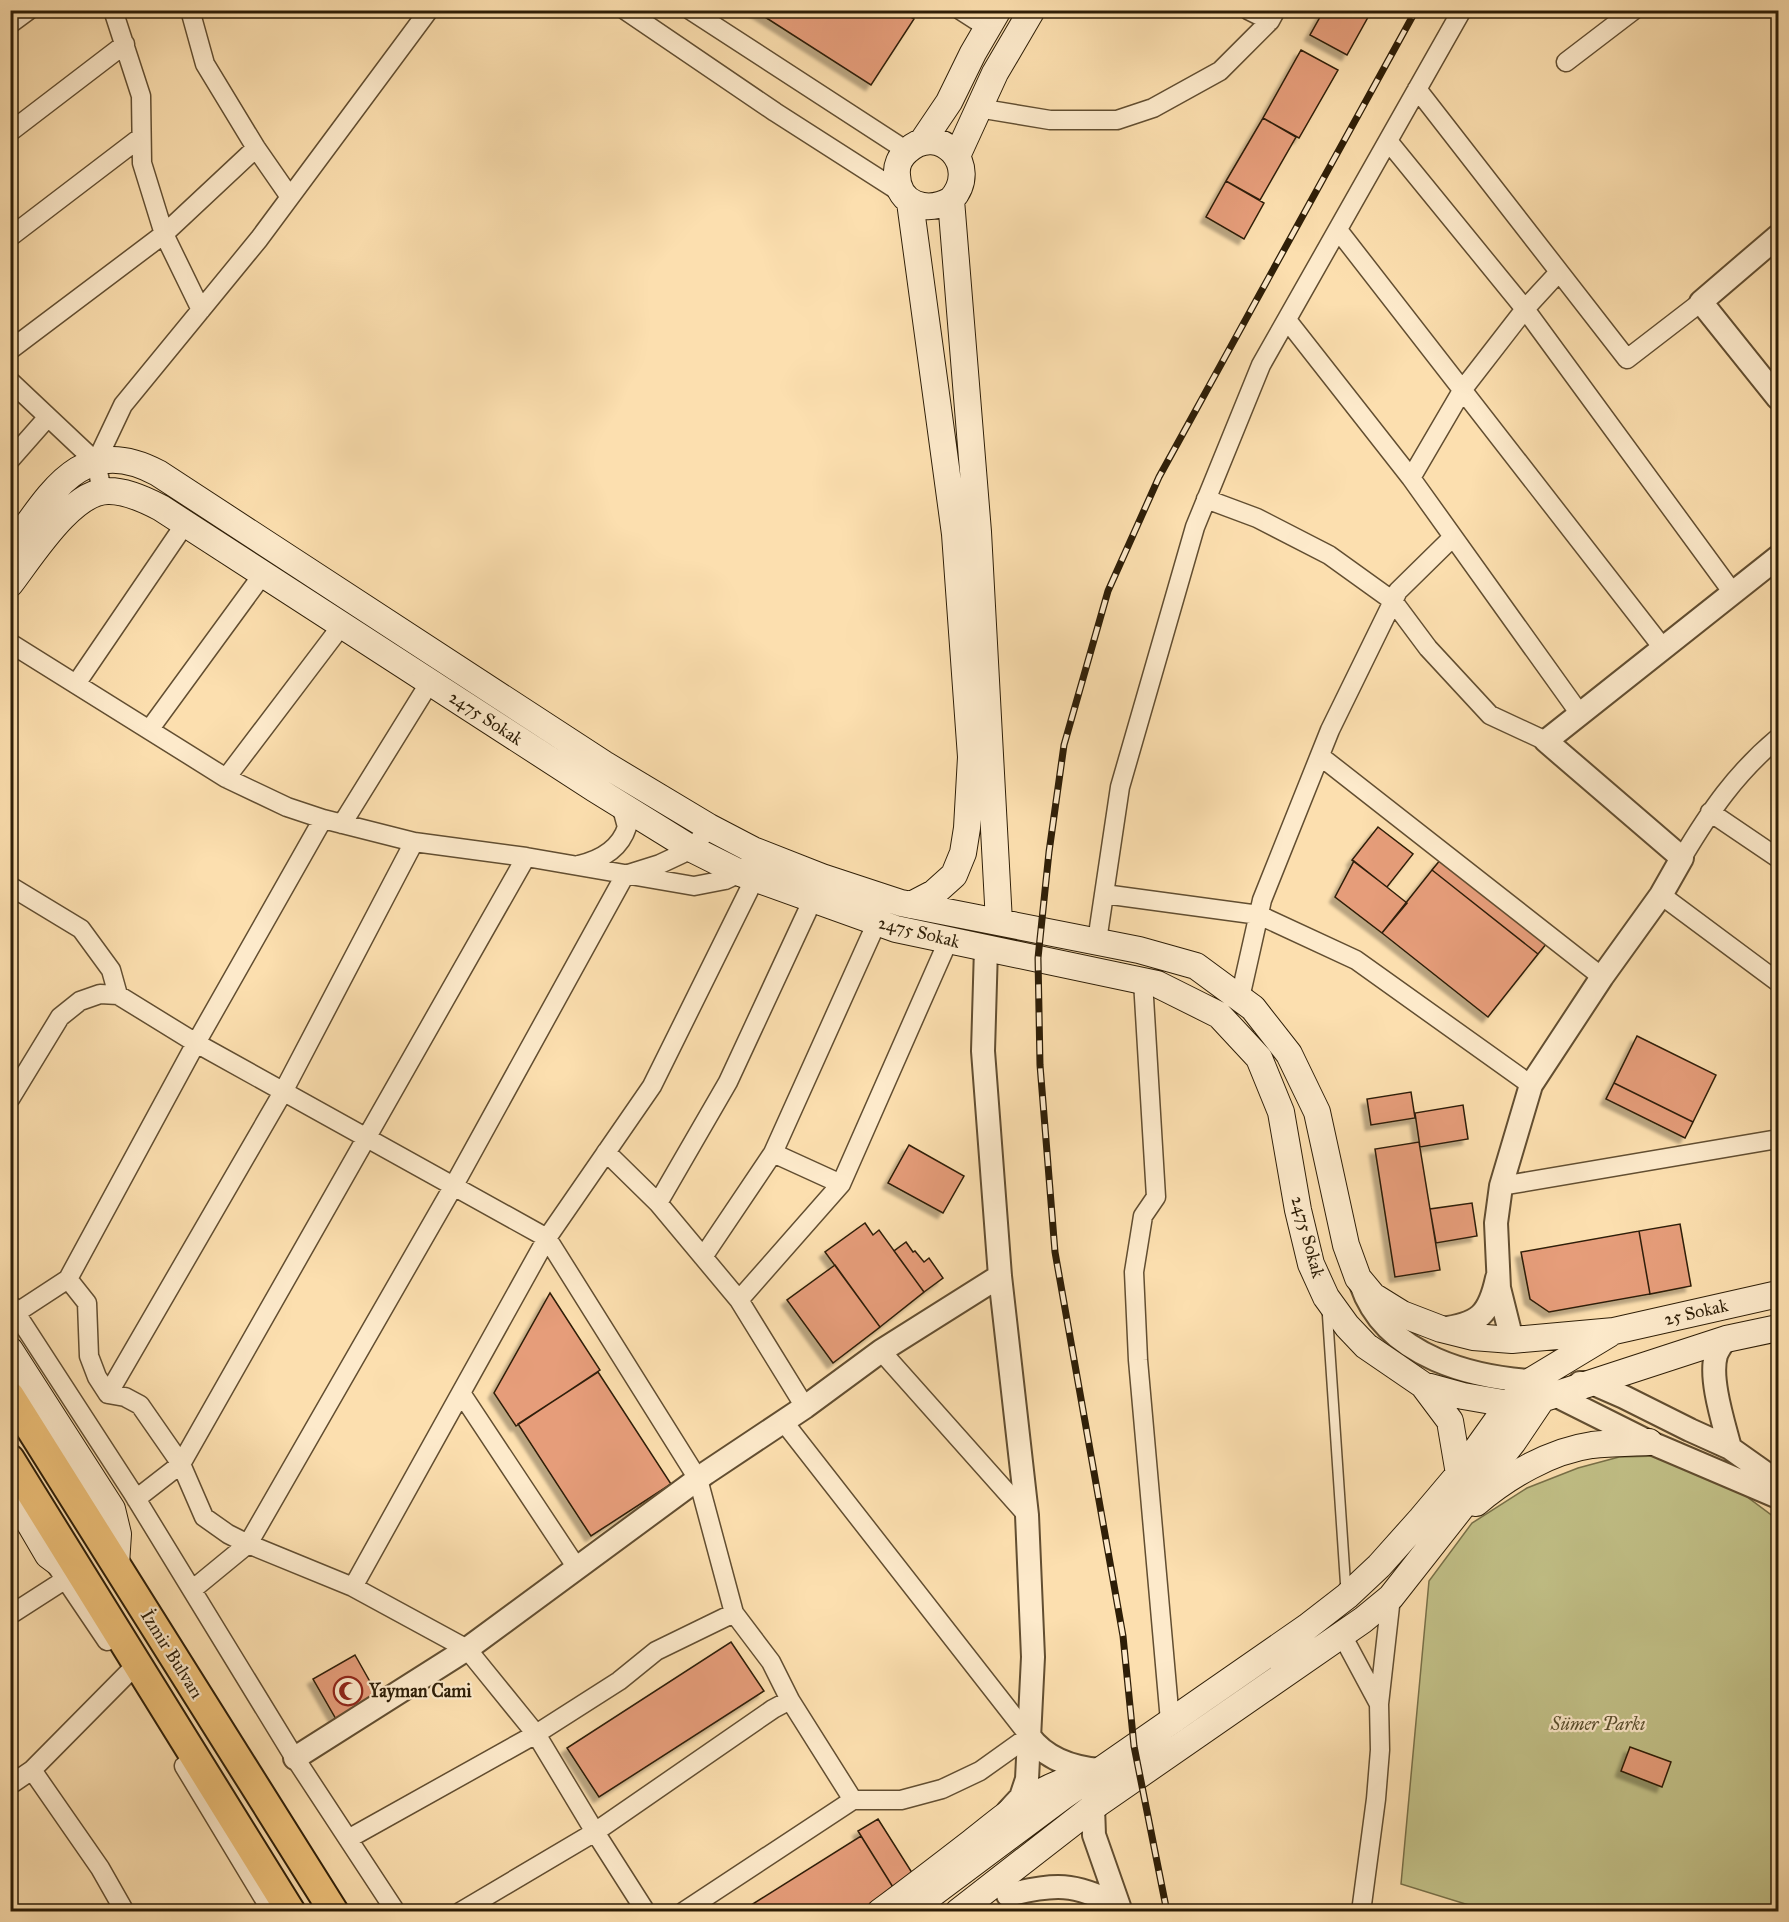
<svg xmlns="http://www.w3.org/2000/svg" width="1789" height="1922" font-family="'IM FELL Great Primer',serif">
<defs>
<filter id="shadow"><feDropShadow dx="-5.5" dy="5.5" stdDeviation="1.5" flood-color="#0004"/></filter>
</defs>
<rect width="100%" height="100%" fill="#fcdfaf"/>
<filter id="stains"><feTurbulence type="fractalNoise" baseFrequency=".00333" numOctaves="4"/><feColorMatrix values="0 0 0 0 .2 0 0 0 0 .09 0 0 0 0 .02 0 0 0 .5 -.17"/></filter>
<radialGradient id="worn" r=".72"><stop offset=".6" stop-color="#630" stop-opacity="0"/><stop offset="1" stop-color="#630" stop-opacity=".3"/></radialGradient>
<path fill="#c2c188" stroke="#787048" stroke-width="1.5" d="M1658,1456L1739,1491L1778,1520V1911H1488L1401,1884L1429,1581L1472,1523L1527,1488L1578,1468L1619,1457Z"/>
<path fill="#e69d7a" stroke="#2e1e07" stroke-width="1.5" filter="url(#shadow)" d="M754,10H900L914,19L871,85Z
M1324,10H1372L1347,55L1310,35Z
M1301,50L1338,70L1299,138L1263,118Z
M1263,118L1296,137L1260,200L1226,181Z
M1226,181L1264,203L1244,239L1206,217Z
M1378,827L1413,854L1387,887L1352,860Z
M1441,859L1547,943L1538,954L1432,870Z
M1354,861L1407,903L1382,933L1335,897Z
M1432,870L1538,954L1488,1017L1382,933Z
M1637,1036L1716,1075L1693,1122L1614,1083Z
M1614,1083L1693,1122L1685,1138L1606,1099Z
M1411,1092L1415,1118L1371,1125L1367,1099Z
M1463,1105L1468,1139L1420,1147L1415,1113Z
M1419,1142L1440,1270L1395,1277L1375,1149Z
M909,1145L964,1176L943,1213L888,1183Z
M1472,1203L1477,1236L1436,1243L1430,1209Z
M865,1223L873,1235L879,1230L924,1292L880,1327L825,1252Z
M1680,1224L1691,1286L1650,1294L1639,1231Z
M1639,1231L1650,1294L1549,1312L1530,1299L1521,1252Z
M906,1242L913,1252L915,1251L924,1262L929,1258L943,1278L924,1292L894,1251Z
M835,1265L880,1327L833,1363L787,1300Z
M550,1293L600,1370L516,1426L494,1393Z
M598,1372L671,1484L591,1536L518,1424Z
M731,1642L764,1691L599,1797L567,1748Z
M355,1655L382,1703L340,1726L313,1679Z
M1630,1747L1671,1762L1662,1787L1621,1771Z
M878,1819L916,1879L896,1892L858,1831Z
M861,1836L896,1892L864,1912H740Z"/>
<g fill="none" stroke-linecap="round" stroke-linejoin="round">
<g stroke="#624e31" stroke-width="12">
<path id="service" d="M1327,1308L1346,1591"/>
</g>
<g stroke="#624e31" stroke-width="21">
<path id="minor" d="M113,10L141,96L142,163L164,234L201,310
M190,10L205,64L256,148L290,197
M625,10L775,112L903,194
M690,10L907,151
M960,10L988,28
M1248,10L1270,21
M10,24L29,10
M1566,62L1634,10
M1417,89L1627,359L1701,302
M978,108L1050,120H1117L1153,108L1220,71L1270,21L1276,10
M10,132L125,44
M1388,141L1525,309L1733,593
M1338,230L1663,648
M10,237L141,137
M1287,320L1411,478L1580,714
M10,350L164,234L256,148
M10,381L96,462
M10,460L47,418
M1411,478L1463,389L1525,309L1559,272
M102,491L96,462L123,405L259,239L429,10
M1206,499L1257,518L1329,555L1393,601L1428,648L1490,715L1546,741
M10,643L226,778L287,807L323,819L414,842L526,857L694,886L725,880L740,873L744,867
M76,684L185,524
M149,730L263,574
M1320,756L1602,977
M226,778L342,625
M1710,812L1778,858
M342,824L430,682
M1682,858C1710,811 1736,773 1778,738
M579,865C600,860 620,849 627,827L621,805
M10,886L81,929L111,970L118,995
M1104,894L1259,915L1356,960L1531,1085
M1661,895L1778,982
M1097,941L1120,787L1195,527L1261,365L1462,10
M1143,981L1156,1197L1143,1216L1134,1272L1138,1360L1170,1721
M1240,998L1262,900L1330,730L1398,591L1453,537
M10,1099L60,1017L80,1001L100,994L118,995L196,1043L547,1238L698,1479L734,1613L771,1662L790,1700L773,1709L595,1832L460,1912
M606,1152L658,1203L739,1300L805,1407
M773,1153L841,1184
M1501,1186L1778,1139
M658,1203L728,1082L813,899
M703,1257L773,1153L877,922
M68,1279L87,1303L89,1356L97,1377L108,1394L125,1397L140,1405L181,1464L204,1517L228,1534L248,1544L353,1587L467,1649L536,1734L595,1832L646,1912
M739,1300L841,1184L949,939
M10,1304L132,1492L291,1752L396,1912
M16,1313L68,1279L196,1043L323,819
M881,1351L1027,1515
M461,1393L577,1568
M108,1394L283,1092L414,842
M136,1499L181,1464L526,857
M55,1564L107,1641
M353,1587L547,1238L652,1086L755,878
M192,1590L248,1544L453,1187L625,875L660,864L692,849L709,827
M10,1615L66,1579
M1342,1635L1379,1704
M790,1700L853,1800
M184,1766L272,1912
M32,1770L100,1868L125,1912
M10,1785L32,1770L128,1673
M348,1839L536,1734L619,1681L656,1651L734,1613
M683,1912L853,1800H901L942,1789L980,1771L1029,1736L783,1421
M1361,1912L1376,1799L1380,1750L1379,1704L1391,1597"/>
</g>
<g stroke="#624e31" stroke-width="26">
<path id="tertiary" d="M1778,236L1701,302L1778,398
M986,948L983,1051L1000,1276L1027,1515L1033,1657L1027,1779L1021,1797L1008,1811
M1361,1284C1386,1358 1475,1379 1544,1382
M1441,1329C1479,1324 1489,1315 1497,1278
M1726,1339C1722,1344 1718,1350 1716,1355C1709,1379 1724,1424 1730,1448
M1512,1340L1499,1288L1496,1223L1501,1186L1531,1085L1602,977L1661,895L1682,858L1546,741L1778,557
M1580,1383H1592L1624,1397L1690,1430L1730,1448L1778,1482
M1555,1395L1649,1442L1778,1497
M1029,1736C1046,1759 1073,1768 1101,1770
M295,1758L467,1649L706,1473L805,1407L881,1351L1000,1276
M1093,1807L1094,1835L1121,1912
M1008,1895C1055,1883 1074,1883 1118,1905"/>
</g>
<g stroke="#2e1e07" stroke-width="28">
<path id="secondary" d="M922,142L949,102L973,53L998,10
M957,156L995,73L1032,10
M951,200C928,213 898,206 897,175C896,166 900,157 907,151C939,121 982,166 951,200L978,532L999,922
M910,202L955,534L971,757L967,828L963,853L954,875L934,893L911,905
M10,549C50,495 81,432 158,473L604,764L709,827L753,850L822,877L901,903L1139,950L1196,966L1253,1008L1289,1054L1317,1112L1346,1245L1358,1278L1373,1296L1402,1314L1441,1329L1473,1337L1512,1340L1614,1331L1778,1294
M10,584C31,557 72,490 109,491C127,491 146,500 161,508L595,789L692,849L740,873L896,929L1157,984L1219,1015L1259,1058L1281,1112L1298,1210L1311,1264L1326,1297L1347,1326L1366,1346L1423,1385L1463,1396L1509,1404L1542,1399L1726,1339L1778,1328
M10,1350L112,1509L118,1534L116,1564
M1423,1385L1450,1421L1459,1474
M10,1490L48,1555L64,1567L83,1576
M1476,1503C1508,1476 1550,1451 1592,1445C1611,1443 1630,1443 1649,1442
M880,1912C911,1889 941,1866 972,1842C999,1821 1027,1796 1060,1783
M908,1912L1062,1797L1307,1627L1347,1596L1379,1566L1421,1519L1459,1474L1509,1404L1531,1381L1609,1334
M958,1912L1093,1807L1363,1620L1391,1597L1513,1442L1542,1399"/>
</g>
<g stroke="#2e1e07" stroke-width="32">
<path id="primary" d="M10,1396L334,1912
M10,1459L291,1912"/>
</g>
<use href="#service" stroke="#fdeacb" stroke-width="9"/>
<use href="#minor" stroke="#fdeacb" stroke-width="18"/>
<use href="#tertiary" stroke="#fdeacb" stroke-width="22"/>
<use href="#secondary" stroke="#fdeacb" stroke-width="26"/>
<use href="#primary" stroke="#eec078" stroke-width="28"/>
<g stroke="#2e1e07" stroke-width="7">
<path id="rail" d="M1167,1912L1134,1746L1123,1636L1055,1252L1040,1065L1038,958L1049,852L1064,745L1108,591L1159,477L1416,10"/>
</g>
<use href="#rail" stroke="#fdeacb" stroke-width="4.5" stroke-dasharray="14" stroke-linecap="butt"/>
</g>
<defs>
<g id="mosque-ring" transform="scale(1.5)"><circle r="9.5" fill="#fdeacb" stroke="#8f2418" stroke-width="1.5"/><path d="M3.5-4.9A6 6 0 1 0 3.5 4.9A5 5 0 1 1 3.5-4.9Z" fill="#8f2418"/></g>
</defs>
<g fill-rule="evenodd">
<use href="#mosque-ring" x="348" y="1691"/>
</g>
<g text-anchor="middle" dominant-baseline="central" stroke-width="4.5" stroke-linejoin="round" paint-order="stroke">
<g font-size="18" fill="#2e1e07" stroke="#fdeacb">
<text transform="translate(486 718) rotate(33)">2475 Sokak</text>
<text transform="translate(919 932) rotate(14)">2475 Sokak</text>
<text transform="translate(1308 1237) rotate(75)">2475 Sokak</text>
<text transform="translate(1696 1312) rotate(-13)">25 Sokak</text>
<text transform="translate(172 1654) rotate(58)">İzmir Bulvarı</text>
</g>
<g font-size="18" font-weight="bold" fill="#2e1e07" stroke="#fdeacb" text-anchor="start">
<text x="369" y="1691">Yayman Cami</text>
</g>
<g font-size="18" font-style="italic" fill="#5a4f2e" stroke="#fdeacb">
<text x="1598" y="1724">Sümer Parkı</text>
</g>
</g>
<rect width="1789" height="1922" fill="none" stroke="#fcdfaf" stroke-width="36"/>
<rect x="12" y="12" width="1765" height="1898" fill="none" stroke="#2e1e07" stroke-width="3"/>
<rect x="18" y="18" width="1753" height="1886" fill="none" stroke="#2e1e07" stroke-width="1.5"/>
<rect width="100%" height="100%" filter="url(#stains)"/>
<rect width="100%" height="100%" fill="url(#worn)"/>
</svg>
